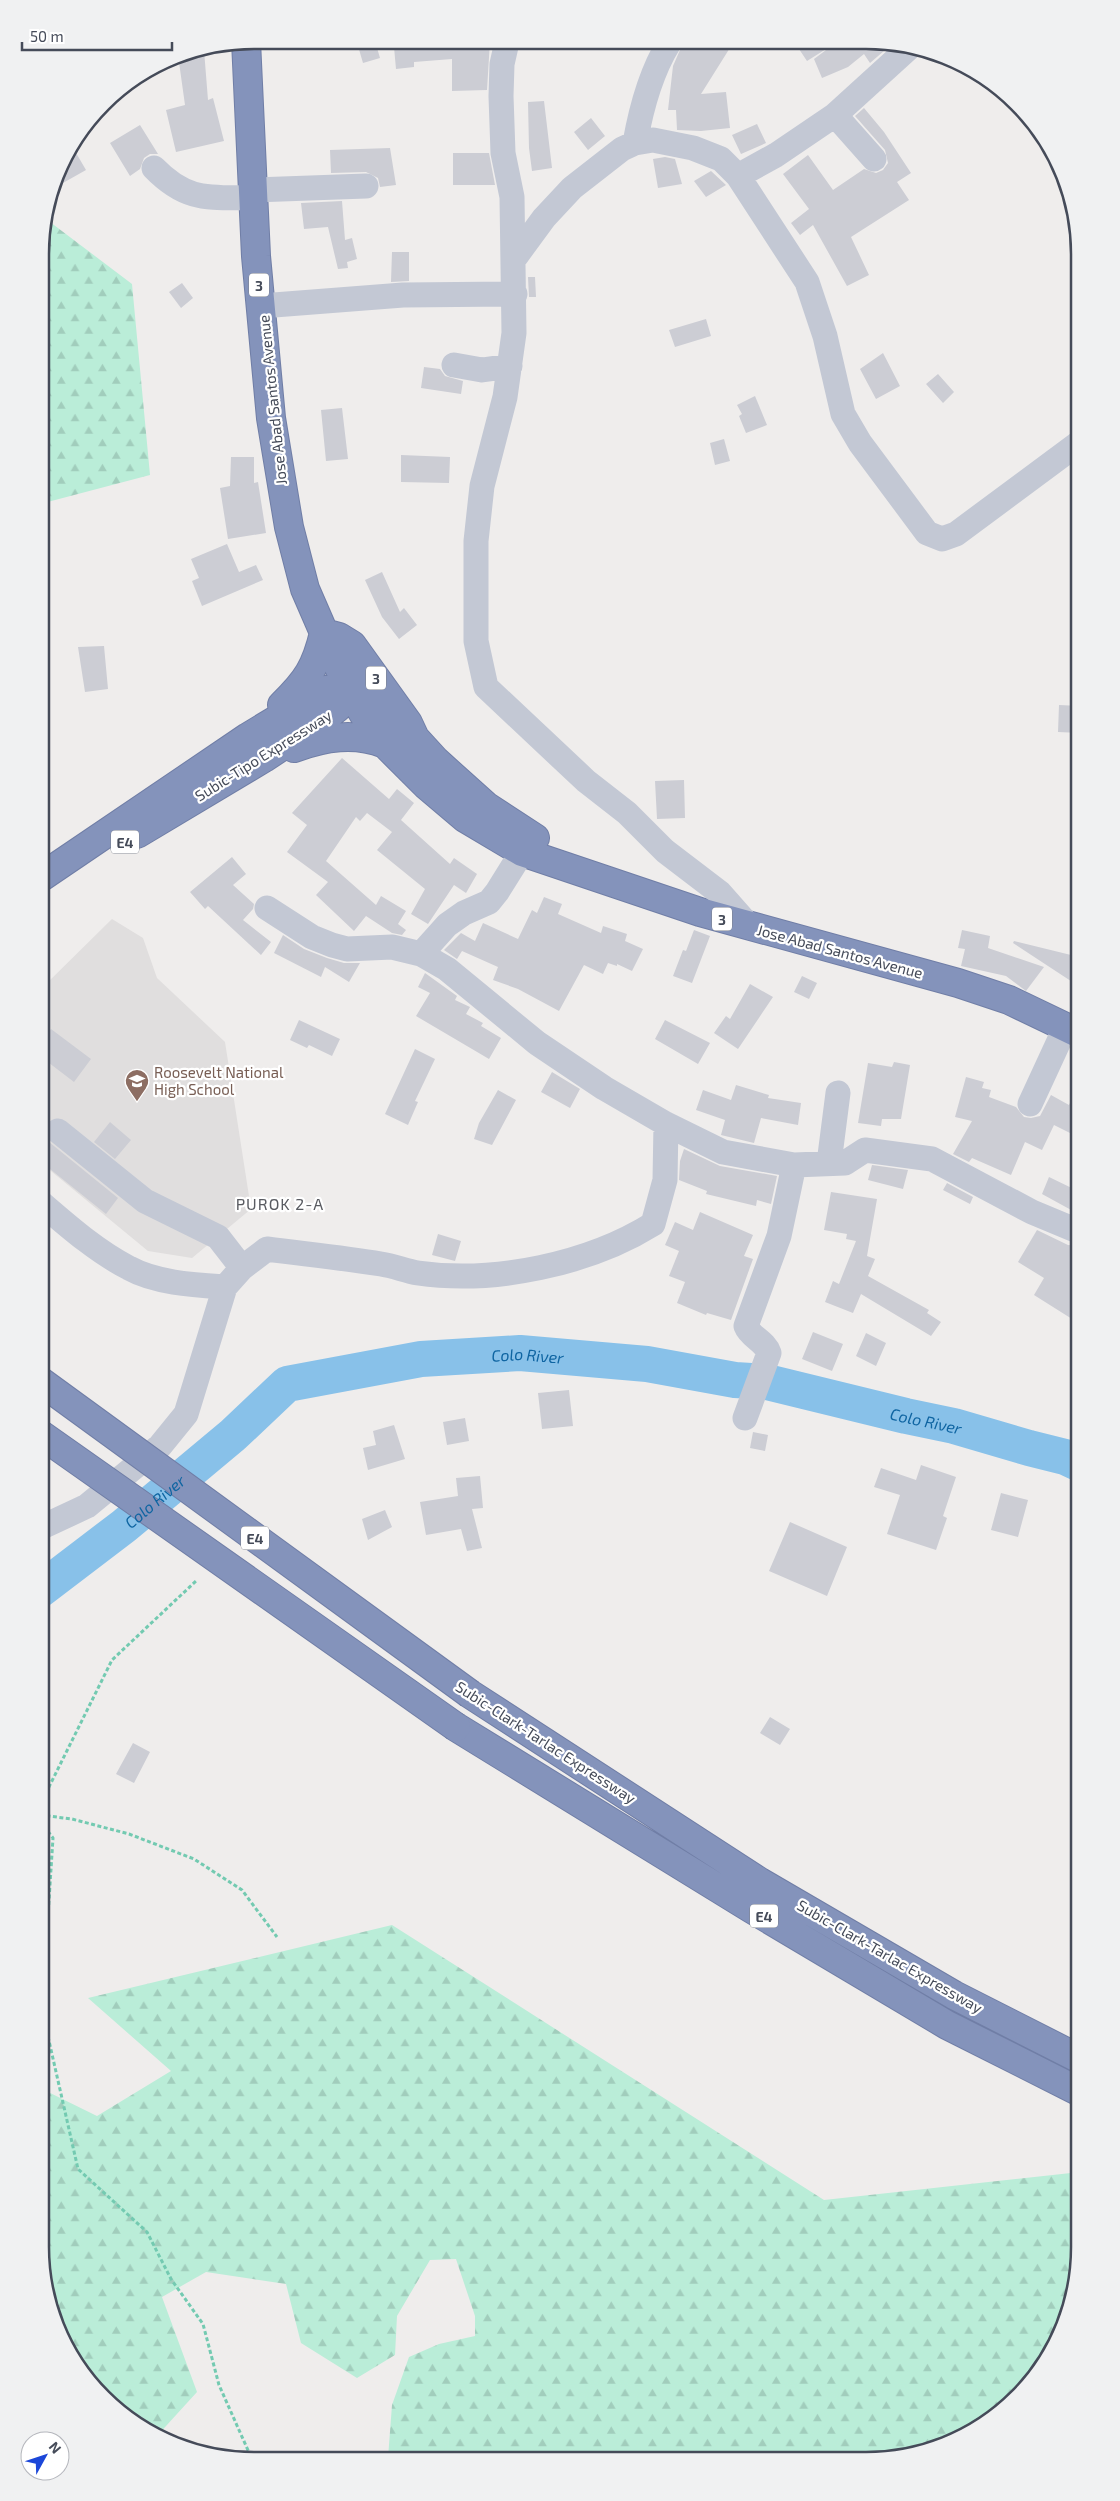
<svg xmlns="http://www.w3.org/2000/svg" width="1120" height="2501" font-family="'Exo 2',sans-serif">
<defs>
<pattern id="forest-firs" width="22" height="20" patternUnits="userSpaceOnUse" patternTransform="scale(1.25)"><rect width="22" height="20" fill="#baedd8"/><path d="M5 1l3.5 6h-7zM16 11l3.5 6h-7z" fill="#a1cdbc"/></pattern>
</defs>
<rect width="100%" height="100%" fill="#efedec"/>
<path fill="#e0dede" d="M112,919L143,938L157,978L225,1042L251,1209L192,1258L148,1251L40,1162V990Z"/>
<path fill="url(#forest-firs)" d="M46,219L132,284L150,475L40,504V239Z
M392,1925L824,2200L1080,2172V2262L1064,2330L1027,2388L985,2425L922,2454L867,2461L388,2458L392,2405L409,2357L439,2344L475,2336V2316L456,2259L430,2260L397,2316L395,2355L357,2378L301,2343L286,2284L206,2272L162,2297L197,2392L156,2437L112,2408L76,2366L47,2303L40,2248V2088L97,2116L171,2071L88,1998Z"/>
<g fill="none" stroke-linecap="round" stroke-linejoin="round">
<path stroke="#88c1e9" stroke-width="36" id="s1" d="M40,1590L124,1526L233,1435L287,1384L421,1359L520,1353L647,1364L735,1380L767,1382L906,1416L954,1426L1029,1448L1065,1457L1080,1464"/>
</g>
<path fill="#cccdd4" d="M375,41L380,58L363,63L358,46Z
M432,41H490L487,90L452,91V59L414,62V67L396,69L394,47L433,44Z
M683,43H733L701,94L726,92L730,128L701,131L677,130L676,110H668L673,66Z
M795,43H809L834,44L807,61Z
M834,44H892L870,63L864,54L848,67L822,78L814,59Z
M204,50L208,100L213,98L224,141L176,152L166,110L185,105L178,55Z
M544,101L552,168L532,171L529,148L528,102Z
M864,108L884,132L911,173L897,182L909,200L851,237L869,275L847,286L813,225L800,235L791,223L809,209L783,174L808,155L833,190L864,169L876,173L883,170L888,163L885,150L855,116Z
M591,118L605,136L588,150L574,132Z
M757,124L766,143L741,154L732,135Z
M140,125L158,154H150L144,158L140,169L130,176L110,143Z
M72,146L86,170L54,188L62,159Z
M390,148L396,185L380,187L378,178L366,172L331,173L330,150Z
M453,153H489L495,185H453Z
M665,157L675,159L682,184L658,188L653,159Z
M711,171L726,185L706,197L694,181Z
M342,201L345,240L352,238L357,259L347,262L348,268L338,269L328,227L304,229L301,203Z
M392,252H409V281L391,282Z
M528,277H535L536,297H529Z
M182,283L193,298L181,308L169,292Z
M706,319L711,336L675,347L669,330Z
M883,353L900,386L876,399L860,369Z
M424,367L440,369L445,376L463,381L461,394L421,388Z
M938,374L954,392L943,403L926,384Z
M755,396L767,425L746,433L739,416L742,414L737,405Z
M342,408L348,459L326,461L321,410Z
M724,439L730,461L715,465L710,443Z
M401,455L450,457L449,483L401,482Z
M231,457H254V483L258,482L266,533L228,539L220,488L230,486Z
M227,544L239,572L256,565L263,580L202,606L192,581L199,578L191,559Z
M382,572L400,612L404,608L417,625L399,639L382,617L365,580Z
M104,646L108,689L85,692L78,647Z
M1059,705L1080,706V733L1058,732Z
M342,758L389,799L397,789L414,803L401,820L450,864L454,858L477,874L466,893L454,885L428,924L411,914L425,889L377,850L392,832L367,813L360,821L356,817L326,861L376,905L381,896L406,911L398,924L406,930L402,935L392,933L366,916L354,931L316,895L328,882L287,852L307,825L292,813Z
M684,780L685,818L657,819L655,781Z
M232,857L246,874L233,885L254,904L253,909L243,920L271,942L261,955L208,906L205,909L190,892Z
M544,897L562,904L558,914L601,933L603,926L627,934L625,941L643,949L632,971L617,964V966L608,963L603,974L584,965L559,1011L518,989L493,980L498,967L462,951L457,959L444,950L461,933L475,941L483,923L518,939L532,910L537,913Z
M694,930L710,936L692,983L673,976L683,950L686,951Z
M962,930L990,936L988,948L1044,967L1026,991L1006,976L961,966L965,949L958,948Z
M283,935L304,949L327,958L344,963H360L349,982L325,967L321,977L274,953Z
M1014,941L1071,955L1080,960V987L1013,943Z
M425,973L457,996L455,1000L470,1007L466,1014L483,1023L481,1026L501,1038L489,1059L416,1016L430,993L418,987Z
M802,976L817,983L809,999L794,992Z
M750,984L773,997L738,1049L714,1033L726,1016L730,1019Z
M299,1020L340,1039L332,1056L309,1045L307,1048L290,1040Z
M665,1020L710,1043L698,1064L655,1039Z
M51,1029L91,1059L74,1082L40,1056V1043Z
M415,1049L435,1059L415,1101L418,1102L408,1125L385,1114Z
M894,1062L910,1065L901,1119H882L881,1126L858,1123L868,1063L892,1067Z
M552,1072L580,1089L570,1108L541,1092Z
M966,1077L984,1082L982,1088L991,1090L989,1097L1016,1107L1024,1117L1031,1118L1040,1116L1051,1095L1069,1105L1080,1083V1138L1054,1125L1042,1150L1025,1142L1011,1175L972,1158L969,1162L953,1154L972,1121L955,1117Z
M736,1085L769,1095L768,1098L801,1103L798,1125L761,1118L754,1143L721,1135L725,1120L696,1110L703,1090L731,1100Z
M498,1090L516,1100L492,1145L474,1139L479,1123Z
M110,1122L131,1140L115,1159L94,1142Z
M40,1128L49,1142L118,1198L106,1214L40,1161Z
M684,1149L720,1166L777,1176L771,1204L757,1200L756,1206L706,1194L707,1191L679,1180L680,1161Z
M872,1165L908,1170L903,1189L868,1180Z
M1049,1177L1080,1192V1198L1073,1211L1042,1194Z
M947,1183L973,1197L970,1204L943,1190Z
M831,1192L877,1199L867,1256L875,1259L868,1276L929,1310L927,1313L941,1322L931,1336L861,1294L853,1313L825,1302L833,1281L839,1284L856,1241L846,1239L847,1234L824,1230Z
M700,1212L753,1235L744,1256L753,1259L731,1320L707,1313L706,1315L677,1303L685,1282L669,1276L679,1251L665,1245L675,1222L693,1230Z
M1037,1230L1068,1245L1080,1246V1324L1034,1295L1044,1278L1018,1262Z
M438,1234L461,1241L455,1261L432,1255Z
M813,1332L843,1344L832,1371L802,1359Z
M866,1333L886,1343L876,1366L856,1356Z
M569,1390L573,1426L542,1429L538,1393Z
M465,1418L469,1441L447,1445L443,1422Z
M394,1425L405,1459L368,1470L363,1448L376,1445L373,1431Z
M753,1432L768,1435L765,1451L750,1448Z
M921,1465L956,1477L943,1516L947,1518L936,1550L887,1534L900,1495L874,1487L881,1468L916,1480Z
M480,1476L483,1508L472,1509L482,1548L467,1551L461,1529L426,1535L420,1502L458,1496L456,1478Z
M1001,1493L1028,1500L1018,1537L991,1530Z
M385,1510L392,1527L368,1540L362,1519Z
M790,1522L847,1547L827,1596L769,1571Z
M770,1717L790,1729L780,1745L760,1733Z
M133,1743L150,1752L134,1783L116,1774Z"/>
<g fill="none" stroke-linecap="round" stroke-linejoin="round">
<g stroke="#707ea6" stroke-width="30">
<path id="highway" d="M246,41L256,256L271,418L289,527L305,589L348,688L366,718L385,744L426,785L465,818L522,852L700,912L958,983L1009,1000L1080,1034
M324,633L339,637L352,645L408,723L415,738L436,761L486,806L535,838
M282,705C307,681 316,667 324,633
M294,748C325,737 354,732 385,744
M137,834L264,758L323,719L337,708L348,688
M40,878L248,737L326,690L348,688L367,695L380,706L392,722L415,738
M470,1694L760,1882L954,1995L1080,2059
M456,1727L752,1909L947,2025L1080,2092"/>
</g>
<path stroke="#73cab1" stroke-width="3" stroke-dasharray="4 2.5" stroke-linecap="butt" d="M40,1805L112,1660L196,1581
M40,1815L72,1819L129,1834L194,1859L242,1890L277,1937
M40,1821L53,1838L42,2010L78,2169L147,2232L171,2279L203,2324L219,2385L251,2457"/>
<path stroke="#c3c8d4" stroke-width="25" d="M507,42L502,64L501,96L503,153L512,197L514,333L505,397L482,486L476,541V641L486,687L586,781L627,813L665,851L720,893L750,927
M835,115L874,159
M635,143C641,109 651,72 669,43
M154,168C187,202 209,197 253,198
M738,176L776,155L835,115L912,45
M253,190L366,186
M514,259L544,218L572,188L622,149L635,143L653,140L693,148L721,159L738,176L807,282L825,336L843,414L860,443L927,533L942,539L956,534L1080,442
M261,306L403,295L515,294
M454,365L482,370L510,366
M267,908L312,937L332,945L347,949L392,947L421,954L447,969L537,1043L604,1088L666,1124L723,1152L794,1165L845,1163L865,1150L932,1159L1032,1212L1080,1232
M421,954L447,925L464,913L489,902L497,892L522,852
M1030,1104L1066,1026
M58,1131L145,1201L218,1237L242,1268
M829,1163L838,1093
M40,1202C68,1226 96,1251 129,1268C156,1283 195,1285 225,1287
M745,1418L769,1353C765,1341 750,1337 746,1326L779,1236L794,1165
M40,1528L87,1506L160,1446L186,1414L225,1287L242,1268L267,1249C305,1254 343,1258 381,1264C394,1266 406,1271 418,1273C494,1284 589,1264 653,1224L665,1180L666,1124"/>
<use href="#highway" stroke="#8493bb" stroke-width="28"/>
<g stroke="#707ea6" stroke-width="30" stroke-linecap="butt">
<path id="highway-bridge" d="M40,1381L470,1694
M40,1434L456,1727"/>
</g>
<use href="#highway-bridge" stroke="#8493bb" stroke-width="28"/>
</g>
<defs>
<g id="school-pin" transform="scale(1.25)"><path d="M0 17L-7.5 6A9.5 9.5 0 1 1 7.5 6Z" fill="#8d6e63" stroke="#fff"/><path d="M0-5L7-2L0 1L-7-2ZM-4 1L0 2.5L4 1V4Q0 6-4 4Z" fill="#fff"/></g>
</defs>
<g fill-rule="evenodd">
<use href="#school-pin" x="137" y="1081"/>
</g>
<g text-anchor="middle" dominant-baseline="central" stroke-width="4.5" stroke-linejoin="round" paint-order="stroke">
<g fill="#fff" stroke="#7d818b" stroke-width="1">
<rect x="249" y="273.5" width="20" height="23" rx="4"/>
<rect x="366" y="666.5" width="20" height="23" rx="4"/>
<rect x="111" y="830.5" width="28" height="23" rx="4"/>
<rect x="712" y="907.5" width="20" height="23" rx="4"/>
<rect x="241" y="1526.5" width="28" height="23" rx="4"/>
<rect x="750" y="1904.5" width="28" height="23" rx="4"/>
</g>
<g font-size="14" font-weight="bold" fill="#454b59">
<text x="259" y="285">3</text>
<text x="376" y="678">3</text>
<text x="125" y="842">E4</text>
<text x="722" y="919">3</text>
<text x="255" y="1538">E4</text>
<text x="764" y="1916">E4</text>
</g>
<g font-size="15" fill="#454b59" stroke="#fff">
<text transform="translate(272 400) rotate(-96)">Jose Abad Santos Avenue</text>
<text transform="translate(263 755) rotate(-32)">Subic-Tipo Expressway</text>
<text transform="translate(840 951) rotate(15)">Jose Abad Santos Avenue</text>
<text transform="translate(546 1742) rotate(33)">Subic-Clark-Tarlac Expressway</text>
<text transform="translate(890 1956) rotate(30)">Subic-Clark-Tarlac Expressway</text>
</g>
<g font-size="15" fill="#785e54" stroke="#fff" text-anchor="start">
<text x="154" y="1072">Roosevelt National<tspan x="154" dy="17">High School</tspan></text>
</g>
<g font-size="16" letter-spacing="1" fill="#595b61" stroke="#fff">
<text x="280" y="1203">PUROK 2-A</text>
</g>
<g font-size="16" font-style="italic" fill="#0f65a2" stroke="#fff">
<text stroke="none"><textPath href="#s1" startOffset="565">Colo River</textPath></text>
<text stroke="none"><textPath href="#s1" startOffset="970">Colo River</textPath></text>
<text stroke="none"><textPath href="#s1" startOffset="145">Colo River</textPath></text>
</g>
</g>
<path d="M0 0H1120V2501H0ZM254 49H866A205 205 0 0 1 1071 254V2247A205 205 0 0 1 866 2452H254A205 205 0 0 1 49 2247V254A205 205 0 0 1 254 49Z" fill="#f0f1f2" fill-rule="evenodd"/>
<path fill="none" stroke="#454b59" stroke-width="2.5" d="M254 49H866A205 205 0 0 1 1071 254V2247A205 205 0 0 1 866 2452H254A205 205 0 0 1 49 2247V254A205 205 0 0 1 254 49Z"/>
<g transform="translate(45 2456) rotate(50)"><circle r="24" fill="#ffffff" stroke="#b5b7bd"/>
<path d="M0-4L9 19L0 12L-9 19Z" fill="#1c47d9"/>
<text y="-8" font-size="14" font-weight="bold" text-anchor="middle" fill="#454b59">N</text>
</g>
<path d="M22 42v8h150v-8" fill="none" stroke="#454b59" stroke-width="2.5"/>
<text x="30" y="42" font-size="15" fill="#454b59" stroke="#ffffff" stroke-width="4" paint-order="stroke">50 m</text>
</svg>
